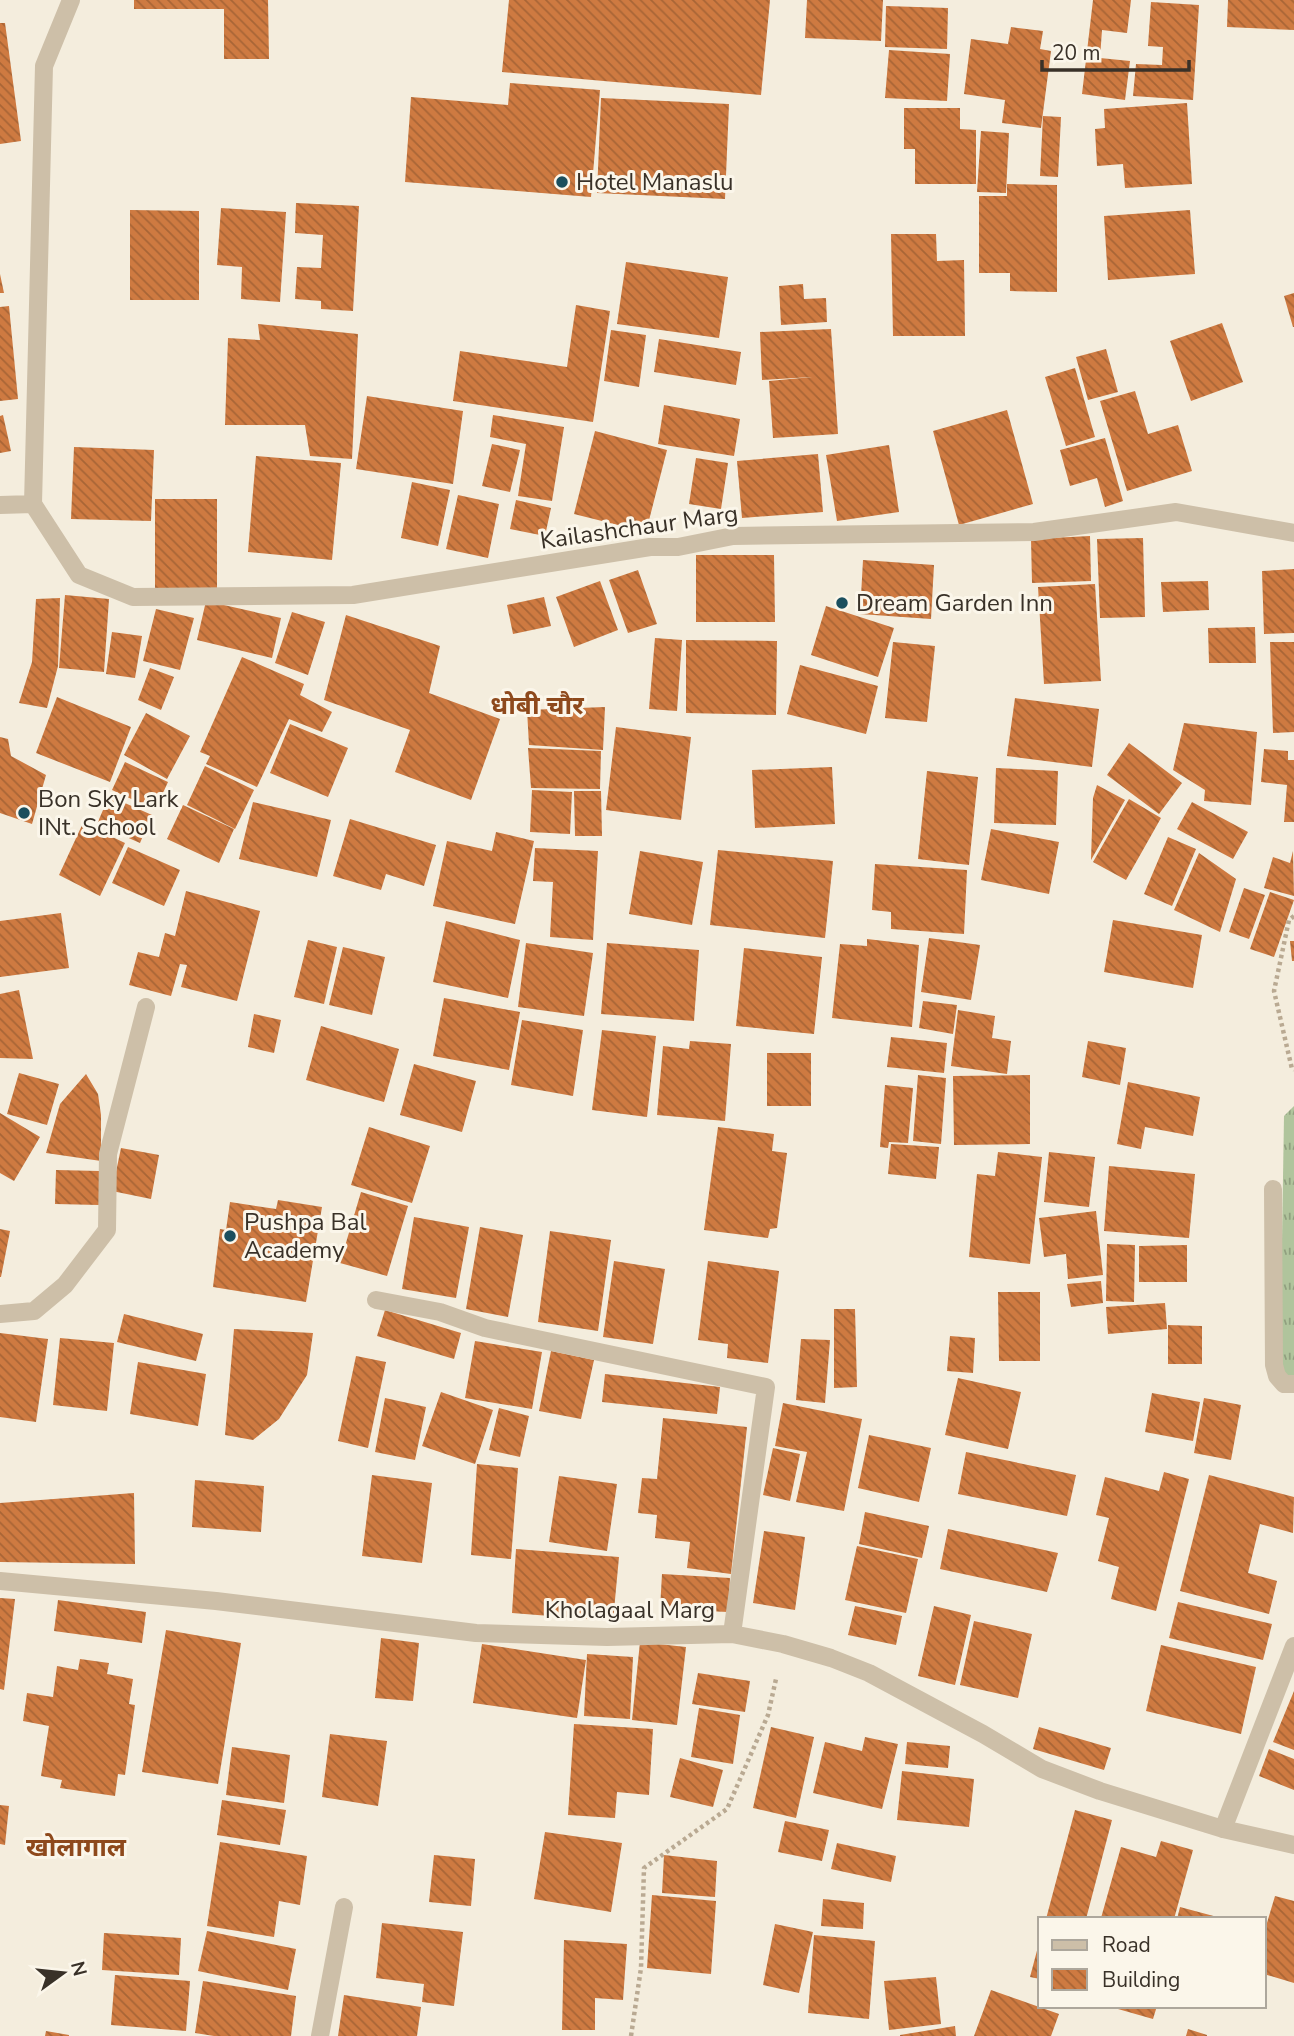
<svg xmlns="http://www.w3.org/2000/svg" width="1294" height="2036" font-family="'Nunito Sans','Noto Sans Devanagari',sans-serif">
<defs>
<pattern id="grass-tufts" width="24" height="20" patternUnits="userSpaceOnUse" patternTransform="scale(1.75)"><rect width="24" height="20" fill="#b0c49c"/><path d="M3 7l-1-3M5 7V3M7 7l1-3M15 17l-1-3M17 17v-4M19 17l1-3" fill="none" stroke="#90a07f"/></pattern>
<pattern id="building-back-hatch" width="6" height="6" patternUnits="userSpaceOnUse" patternTransform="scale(1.75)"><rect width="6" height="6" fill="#ce7a41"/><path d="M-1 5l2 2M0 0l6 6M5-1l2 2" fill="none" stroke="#a86536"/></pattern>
</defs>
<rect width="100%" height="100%" fill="#f4eddd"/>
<path fill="url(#grass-tufts)" d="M1294,1106V1376H1283L1280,1364L1284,1116Z"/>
<path fill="url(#building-back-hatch)" d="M134,0H268L269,59H224V9H134Z
M509,0H770L761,95L502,72Z
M807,0H883L881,41L805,38Z
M1093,0H1131L1127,33L1102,30L1100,58L1130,61L1125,100L1082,94Z
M1228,0H1294V30L1227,27Z
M1151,2L1199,5L1193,100L1133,96L1136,64L1162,65L1163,47L1148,46Z
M886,6L948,8L947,49L885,47Z
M0,23H5L21,141L0,144Z
M1011,27L1043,31L1040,49L1051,51L1041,128L1002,123L1005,100L964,94L971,39L1008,44Z
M889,50L950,54L947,101L885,98Z
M510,83L600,90L591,197L405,182L411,97L508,105Z
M601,98L729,104L725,199L597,193Z
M1187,103L1192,184L1125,188L1123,164L1097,166L1095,129L1105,128L1104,109Z
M904,108H960V129L976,130V184H915V149H904Z
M1043,116L1061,117L1058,177L1040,176Z
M981,131L1009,133L1006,193L977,192Z
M1007,184L1057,185V292L1010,291V273H979V196H1007Z
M296,203L359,206L353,311L321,309V301L295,299L297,267L321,268L323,235L295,233Z
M221,208L286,212L280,302L241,299L242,267L217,265Z
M130,210L199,211V300H130Z
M1190,210L1195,274L1108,280L1104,216Z
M891,234H936L937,261L964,260L965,336H893Z
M626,262L728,277L719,338L617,324Z
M0,274L4,293H0Z
M803,284L804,299L826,298L827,322L781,325L779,286Z
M1294,293V327H1293L1284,296Z
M576,305L610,311L593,422L453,401L460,351L567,367Z
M9,306L18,399L0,401V307Z
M1222,323L1243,382L1191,401L1170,341Z
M258,324L358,334L352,459L310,456L305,425H225L228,338L260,340Z
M831,329L838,434L773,438L769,381L812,377L762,380L760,332Z
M611,330L646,335L639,387L604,381Z
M659,339L741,352L736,385L654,372Z
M1106,349L1118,392L1088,400L1076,357Z
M1075,368L1095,437L1066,446L1045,377Z
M1135,391L1148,434L1178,425L1192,471L1127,491L1100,401Z
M367,396L463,411L453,484L356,469Z
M664,405L740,419L734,456L658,444Z
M1007,410L1033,504L959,525L933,431Z
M3,415L11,451L0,453V416Z
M493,415L564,427L552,501L518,496L526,444L490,437Z
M595,431L667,450L646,532L574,514Z
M1105,438L1123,501L1105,507L1097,478L1070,486L1060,450Z
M492,444L520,450L510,492L482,486Z
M889,445L899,512L837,521L826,455Z
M74,447L154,450L151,521L71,519Z
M818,454L823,512L742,518L737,461Z
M256,456L341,463L332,560L248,552Z
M696,458L728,463L721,509L689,504Z
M412,482L450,490L438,546L401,538Z
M458,495L499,504L488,558L446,549Z
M155,499H217V590L155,589Z
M516,500L551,508L545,536L510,529Z
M1090,536L1091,581L1032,583L1031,539Z
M1143,538L1145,617L1100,618L1097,539Z
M696,555H774L775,622H696Z
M863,560L934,565L931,619L860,614Z
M1294,569V633L1264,634L1262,571Z
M638,570L657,624L628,633L609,580Z
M600,581L618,630L574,647L556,597Z
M1208,581L1209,610L1163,612L1161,582Z
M1095,584L1101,681L1044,684L1038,587Z
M65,595L109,599L104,672L59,668Z
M544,597L551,626L513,634L507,605Z
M60,598L58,666L47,708L19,703L32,662L36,599Z
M206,601L281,618L272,658L197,640Z
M826,606L894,628L878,677L811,655Z
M156,609L194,618L180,670L143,661Z
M292,612L325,622L308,675L275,663Z
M346,615L440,646L429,693L500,719L471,800L395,772L410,730L324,700Z
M1255,627L1256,663H1209L1208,628Z
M112,632L142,636L135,678L106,674Z
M655,638L682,640L677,711L649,709Z
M686,640L777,641L776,715L686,713Z
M893,642L935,646L927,722L885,718Z
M1270,642H1294V732L1273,733Z
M242,657L304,684L300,695L332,712L322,732L289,719L257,787L206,764L210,756L200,752Z
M800,665L878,686L866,734L787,714Z
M150,668L174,677L161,710L138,700Z
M57,697L131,727L110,782L36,753Z
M1015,698L1099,709L1092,767L1007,756Z
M605,707L603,750L529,745L527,710Z
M146,713L190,736L167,779L124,755Z
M1184,723L1257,732L1251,805L1204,801L1205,790L1173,770Z
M290,724L348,748L328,797L270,773Z
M616,727L691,737L681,820L606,810Z
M0,737L8,739L11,756L46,775L32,824L0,813Z
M1129,743L1182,783L1159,814L1107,775Z
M528,748L601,751L600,789L531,788Z
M1264,749L1288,751V760H1294V822H1284L1287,785L1261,782Z
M125,762L168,782L155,810L112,790Z
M205,766L254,790L235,829L187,805Z
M832,767L835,824L755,828L752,770Z
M996,768L1058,771L1056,825L994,823Z
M927,771L978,777L969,865L918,859Z
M1097,785L1125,800L1091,860L1093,798Z
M532,790L572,792L570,834L530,832Z
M574,791H601L602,836H575Z
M109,796L152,815L140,843L97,824Z
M1129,799L1161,818L1126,880L1093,862Z
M253,802L331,820L317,877L239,859Z
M1192,802L1248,832L1233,859L1177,829Z
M183,805L234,829L219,863L167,839Z
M350,819L436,845L424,886L386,874L381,890L333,876Z
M83,823L125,843L100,896L59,875Z
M991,829L1059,842L1049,894L981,880Z
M496,832L534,841L515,924L433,906L447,841L492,851Z
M1168,837L1196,849L1172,906L1144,894Z
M128,847L180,870L164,906L112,883Z
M535,848L598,851L593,940L550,937L553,882L533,881Z
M718,850L833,861L825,938L710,925Z
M640,851L703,862L692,925L629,914Z
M1293,851L1294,896L1264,888L1273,857L1290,863Z
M1199,853L1236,879L1220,932L1174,910Z
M875,864L967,870L964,934L891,929V912L872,910Z
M1244,888L1265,895L1249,939L1229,932Z
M186,891L260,911L237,1001L181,987L187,965L180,964L171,996L129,985L138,952L159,957L165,933L175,936Z
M1270,892L1294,900L1274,957L1250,949Z
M61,913L69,968L0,977V921Z
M1113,920L1202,935L1193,988L1104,972Z
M446,921L520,940L508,998L433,982Z
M929,938L980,945L971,1000L921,992Z
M867,939L919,945L912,1027L832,1018L840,944L867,946Z
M308,940L337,947L324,1004L294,997Z
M1290,941H1294V961H1292Z
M526,943L593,953L584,1016L518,1007Z
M607,943L699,950L694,1021L601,1014Z
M343,947L385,957L372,1015L329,1005Z
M744,948L822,957L814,1034L736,1026Z
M19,990L33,1059L0,1058V994Z
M444,998L520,1012L509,1070L433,1056Z
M923,1001L957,1005L953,1034L919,1028Z
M958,1010L995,1016L992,1038L1011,1041L1007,1074L951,1066Z
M254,1014L281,1020L274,1053L248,1047Z
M522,1020L583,1030L573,1096L511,1085Z
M321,1026L399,1049L384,1102L306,1080Z
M602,1030L656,1036L647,1117L592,1110Z
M891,1037L947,1043L944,1073L887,1067Z
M690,1041L731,1044L725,1121L657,1115L663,1046L689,1049Z
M1088,1041L1126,1048L1120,1085L1082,1077Z
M767,1053H811V1106H767Z
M414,1064L476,1081L462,1132L400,1115Z
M19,1073L59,1084L47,1125L7,1114Z
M86,1074L98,1094L101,1115V1161L46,1153L60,1104Z
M918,1075L946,1078L941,1144L913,1141Z
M1030,1075V1144L954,1145L953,1076Z
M1128,1082L1200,1097L1193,1136L1145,1127L1141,1149L1117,1144Z
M885,1085L913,1088L908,1143L889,1142L888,1148L880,1147Z
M0,1113L40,1137L14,1181L0,1173Z
M369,1127L430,1146L412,1203L351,1185Z
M718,1127L774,1134L772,1151L787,1153L777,1228L770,1229L768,1238L704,1230Z
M891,1144L939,1147L936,1179L888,1174Z
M121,1148L159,1155L151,1199L112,1191Z
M998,1152L1042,1157L1030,1264L969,1257L977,1174L995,1176Z
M1049,1152L1095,1157L1089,1207L1044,1202Z
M1109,1166L1195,1174L1189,1238L1104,1231Z
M56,1170L99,1171V1205L55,1204Z
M361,1192L408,1206L387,1276L340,1263Z
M278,1200L322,1207L306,1302L213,1287L220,1229L226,1230L230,1202L276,1209Z
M1096,1211L1103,1275L1068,1279L1066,1254L1044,1257L1039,1218Z
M414,1217L469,1227L456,1298L402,1289Z
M480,1227L523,1235L508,1317L466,1309Z
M0,1229L10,1231L1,1277H0Z
M550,1231L611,1240L598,1331L538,1322Z
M1107,1244L1135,1245L1134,1302L1106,1301Z
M1187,1245V1282H1139V1246Z
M614,1261L665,1269L653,1344L603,1337Z
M708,1261L779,1271L768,1363L727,1358L728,1344L698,1340Z
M1101,1281L1103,1303L1071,1307L1067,1284Z
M998,1292H1040V1361H999Z
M1165,1303L1167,1329L1108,1334L1106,1307Z
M834,1309H855L857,1387L834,1388Z
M385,1310L461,1333L454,1359L377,1336Z
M124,1314L203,1334L196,1361L117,1342Z
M1168,1325L1202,1326V1364H1168Z
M234,1329L313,1333L307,1375L279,1419L253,1440L225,1435Z
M0,1333L48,1339L36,1422L0,1417Z
M950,1336L975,1338L973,1373L947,1371Z
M60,1338L114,1343L107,1411L53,1405Z
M801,1339L830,1340L825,1403L796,1400Z
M475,1341L542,1352L532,1409L465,1398Z
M551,1351L594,1360L581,1419L539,1411Z
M356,1356L386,1362L368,1448L338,1441Z
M138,1362L206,1374L198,1426L130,1414Z
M605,1374L720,1387L717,1414L602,1402Z
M958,1378L1021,1392L1008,1449L945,1435Z
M441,1392L493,1410L475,1464L422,1446Z
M1152,1393L1200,1402L1193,1441L1145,1432Z
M385,1398L426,1407L415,1460L375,1452Z
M1204,1398L1241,1405L1231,1460L1194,1453Z
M783,1403L862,1419L844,1511L796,1502L807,1452L775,1446Z
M499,1408L529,1416L520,1457L489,1450Z
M663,1418L747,1427L731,1574L687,1568L690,1542L655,1538L657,1515L638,1513L642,1478L657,1479Z
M869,1435L931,1448L919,1502L858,1488Z
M773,1448L800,1454L790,1501L763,1495Z
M966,1452L1076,1475L1067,1516L958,1494Z
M477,1464L518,1468L511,1559L471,1555Z
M1164,1472L1189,1479L1156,1611L1111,1599L1119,1567L1098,1561L1109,1518L1096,1515L1105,1477L1159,1491Z
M372,1475L432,1483L422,1563L362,1556Z
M1209,1475L1294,1497L1293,1533L1260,1524L1248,1573L1277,1581L1269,1614L1180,1591Z
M559,1476L617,1484L607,1551L549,1542Z
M195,1480L264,1486L261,1532L192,1527Z
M134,1493L135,1564L0,1562V1503Z
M865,1512L929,1526L922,1558L859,1544Z
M948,1529L1058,1553L1047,1592L940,1569Z
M764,1531L805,1537L795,1610L753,1603Z
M857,1546L918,1559L906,1613L845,1600Z
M516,1549L619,1557L613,1621L512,1613Z
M662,1574L730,1578L728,1612L660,1609Z
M0,1598L15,1599L4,1690L0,1689Z
M58,1600L146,1612L142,1643L54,1631Z
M1178,1602L1272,1624L1263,1660L1169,1638Z
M855,1606L902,1616L896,1645L848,1635Z
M934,1606L971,1615L955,1685L918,1676Z
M974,1621L1032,1634L1018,1698L960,1685Z
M166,1630L241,1643L218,1784L142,1772Z
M381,1638L419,1643L413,1701L375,1698Z
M640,1642L686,1647L677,1725L632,1720Z
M482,1644L586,1660L577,1718L473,1703Z
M1161,1645L1256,1667L1241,1734L1146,1711Z
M587,1654L633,1657L630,1719L584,1716Z
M80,1659L109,1663L107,1674L133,1679L129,1704L135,1705L125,1775L118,1774L115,1796L60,1788L62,1780L41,1776L49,1726L23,1721L27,1693L53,1697L57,1666L78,1670Z
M698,1673L750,1681L745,1712L692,1704Z
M1294,1691V1750L1273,1742Z
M699,1708L740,1715L733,1764L691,1757Z
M574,1724L653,1729L649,1795L617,1792L615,1818L568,1815Z
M771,1727L814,1737L796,1818L753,1808Z
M1039,1727L1111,1748L1104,1770L1033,1749Z
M330,1734L387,1741L378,1806L322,1797Z
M865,1737L898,1744L882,1809L813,1793L825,1742L862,1751Z
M907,1742L950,1746L948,1768L905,1764Z
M232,1747L290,1755L284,1803L226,1795Z
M1269,1749L1294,1759V1790L1259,1776Z
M680,1758L723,1770L713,1807L670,1797Z
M902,1771L974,1779L969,1827L897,1820Z
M222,1800L286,1810L280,1845L217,1835Z
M0,1805L9,1806L5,1845L0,1844Z
M1075,1810L1112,1820L1086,1919H1046Z
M785,1821L829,1830L822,1861L778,1852Z
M545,1832L622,1843L611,1912L534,1899Z
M1161,1841L1193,1850L1174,1919L1101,1918L1121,1847L1156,1857Z
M220,1842L307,1856L300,1905L279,1901L274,1937L207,1926Z
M837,1843L896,1856L891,1882L831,1869Z
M434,1855L475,1859L471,1906L429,1902Z
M664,1855L717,1861L715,1897L662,1893Z
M652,1895L716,1901L711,1974L647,1968Z
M1275,1896L1294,1901V1983L1264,1974V1933Z
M823,1899L864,1903L863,1929L821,1926Z
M1180,1907L1221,1918V1919H1177Z
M382,1923L463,1932L454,2006L422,2002L424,1984L376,1978Z
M775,1924L813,1932L799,1993L763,1985Z
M207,1931L296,1949L288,1990L198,1971Z
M104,1933L181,1938L179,1975L102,1970Z
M814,1935L875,1941L869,2019L808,2013Z
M564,1940L627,1944L623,2000L595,1998V2030H562Z
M1039,1943H1040V1979L1030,1977Z
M115,1975L190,1981L186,2031L111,2025Z
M936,1977L941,2024L889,2030L884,1981Z
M203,1981L296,1996L291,2036H214L195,2033Z
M991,1990L1059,2014L1051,2036H974Z
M344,1995L421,2007L417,2036H338Z
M1119,2006H1157L1153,2019L1118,2009Z
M955,2026L956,2036H900V2035Z
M1188,2029L1207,2035V2036H1186Z
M46,2031L69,2035V2036H45Z"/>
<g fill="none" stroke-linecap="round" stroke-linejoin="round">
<path stroke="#b9a992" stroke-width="4.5" stroke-dasharray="3.5 3.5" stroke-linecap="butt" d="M1294,916L1289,920L1274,991L1292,1069L1294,1070
M631,2036L641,1968L644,1868L727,1809L768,1715L776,1679"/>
<path stroke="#cdbfa8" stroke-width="18" d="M33,504L79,575L133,597L353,595L650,547H678L733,536L1034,532L1176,512L1294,533
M33,504L44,66L71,0
M0,505L33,504
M1273,1189L1274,1365L1277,1376L1284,1384H1294
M376,1300L440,1312L485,1328L766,1387L732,1634
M0,1314L34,1311L65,1285L107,1230L108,1154L146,1007
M0,1581L216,1601L476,1633L607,1637L732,1634L783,1644L831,1658L869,1673L983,1734L1042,1769L1100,1791L1223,1829L1294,1845
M1223,1829L1294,1646
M320,2036L344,1907"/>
</g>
<g fill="#1b4f5e" stroke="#fbf6ea" stroke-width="2.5">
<circle cx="562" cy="182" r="7"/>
<circle cx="842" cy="603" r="7"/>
<circle cx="24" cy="813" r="7"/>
<circle cx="230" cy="1236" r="7"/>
</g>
<g text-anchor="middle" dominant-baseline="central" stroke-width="6" stroke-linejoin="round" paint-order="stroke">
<g font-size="24" fill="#393128" stroke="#fbf6ea" text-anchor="start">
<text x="576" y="182">Hotel Manaslu</text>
<text x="856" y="603">Dream Garden Inn</text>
<text x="38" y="799">Bon Sky Lark<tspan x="38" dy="28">INt. School</tspan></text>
<text x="244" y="1222">Pushpa Bal<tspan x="244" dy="28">Academy</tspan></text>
</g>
<g font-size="24" fill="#393128" stroke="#fbf6ea">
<text transform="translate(639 527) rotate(-8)">Kailashchaur Marg</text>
<text x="630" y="1610">Kholagaal Marg</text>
</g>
<g font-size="26" font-weight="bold" fill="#8e491c" stroke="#fbf6ea">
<text x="537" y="705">धोबी चौर</text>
<text x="76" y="1847">खोलागाल</text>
</g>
</g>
<rect x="1038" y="1917" width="228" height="91" fill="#fbf6ea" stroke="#ada79c" stroke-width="2"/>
<rect x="1052" y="1940" width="35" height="10" fill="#cdbfa8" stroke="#ada79c" stroke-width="2"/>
<text x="1102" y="1952" font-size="21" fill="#393128">Road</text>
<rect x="1052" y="1969" width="35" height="21" fill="url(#building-back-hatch)" stroke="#ada79c" stroke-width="2"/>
<text x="1102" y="1987" font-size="21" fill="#393128">Building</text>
<g transform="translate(63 1973) rotate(75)" stroke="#fbf6ea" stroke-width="5" paint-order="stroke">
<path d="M0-5L12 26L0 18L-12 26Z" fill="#393128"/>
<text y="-10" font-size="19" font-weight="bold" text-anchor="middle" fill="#393128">N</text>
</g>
<path d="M1042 60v10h147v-10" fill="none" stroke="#393128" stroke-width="3.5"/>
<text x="1052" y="60" font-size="21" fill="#393128" stroke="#fbf6ea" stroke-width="5" paint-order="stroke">20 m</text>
</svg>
